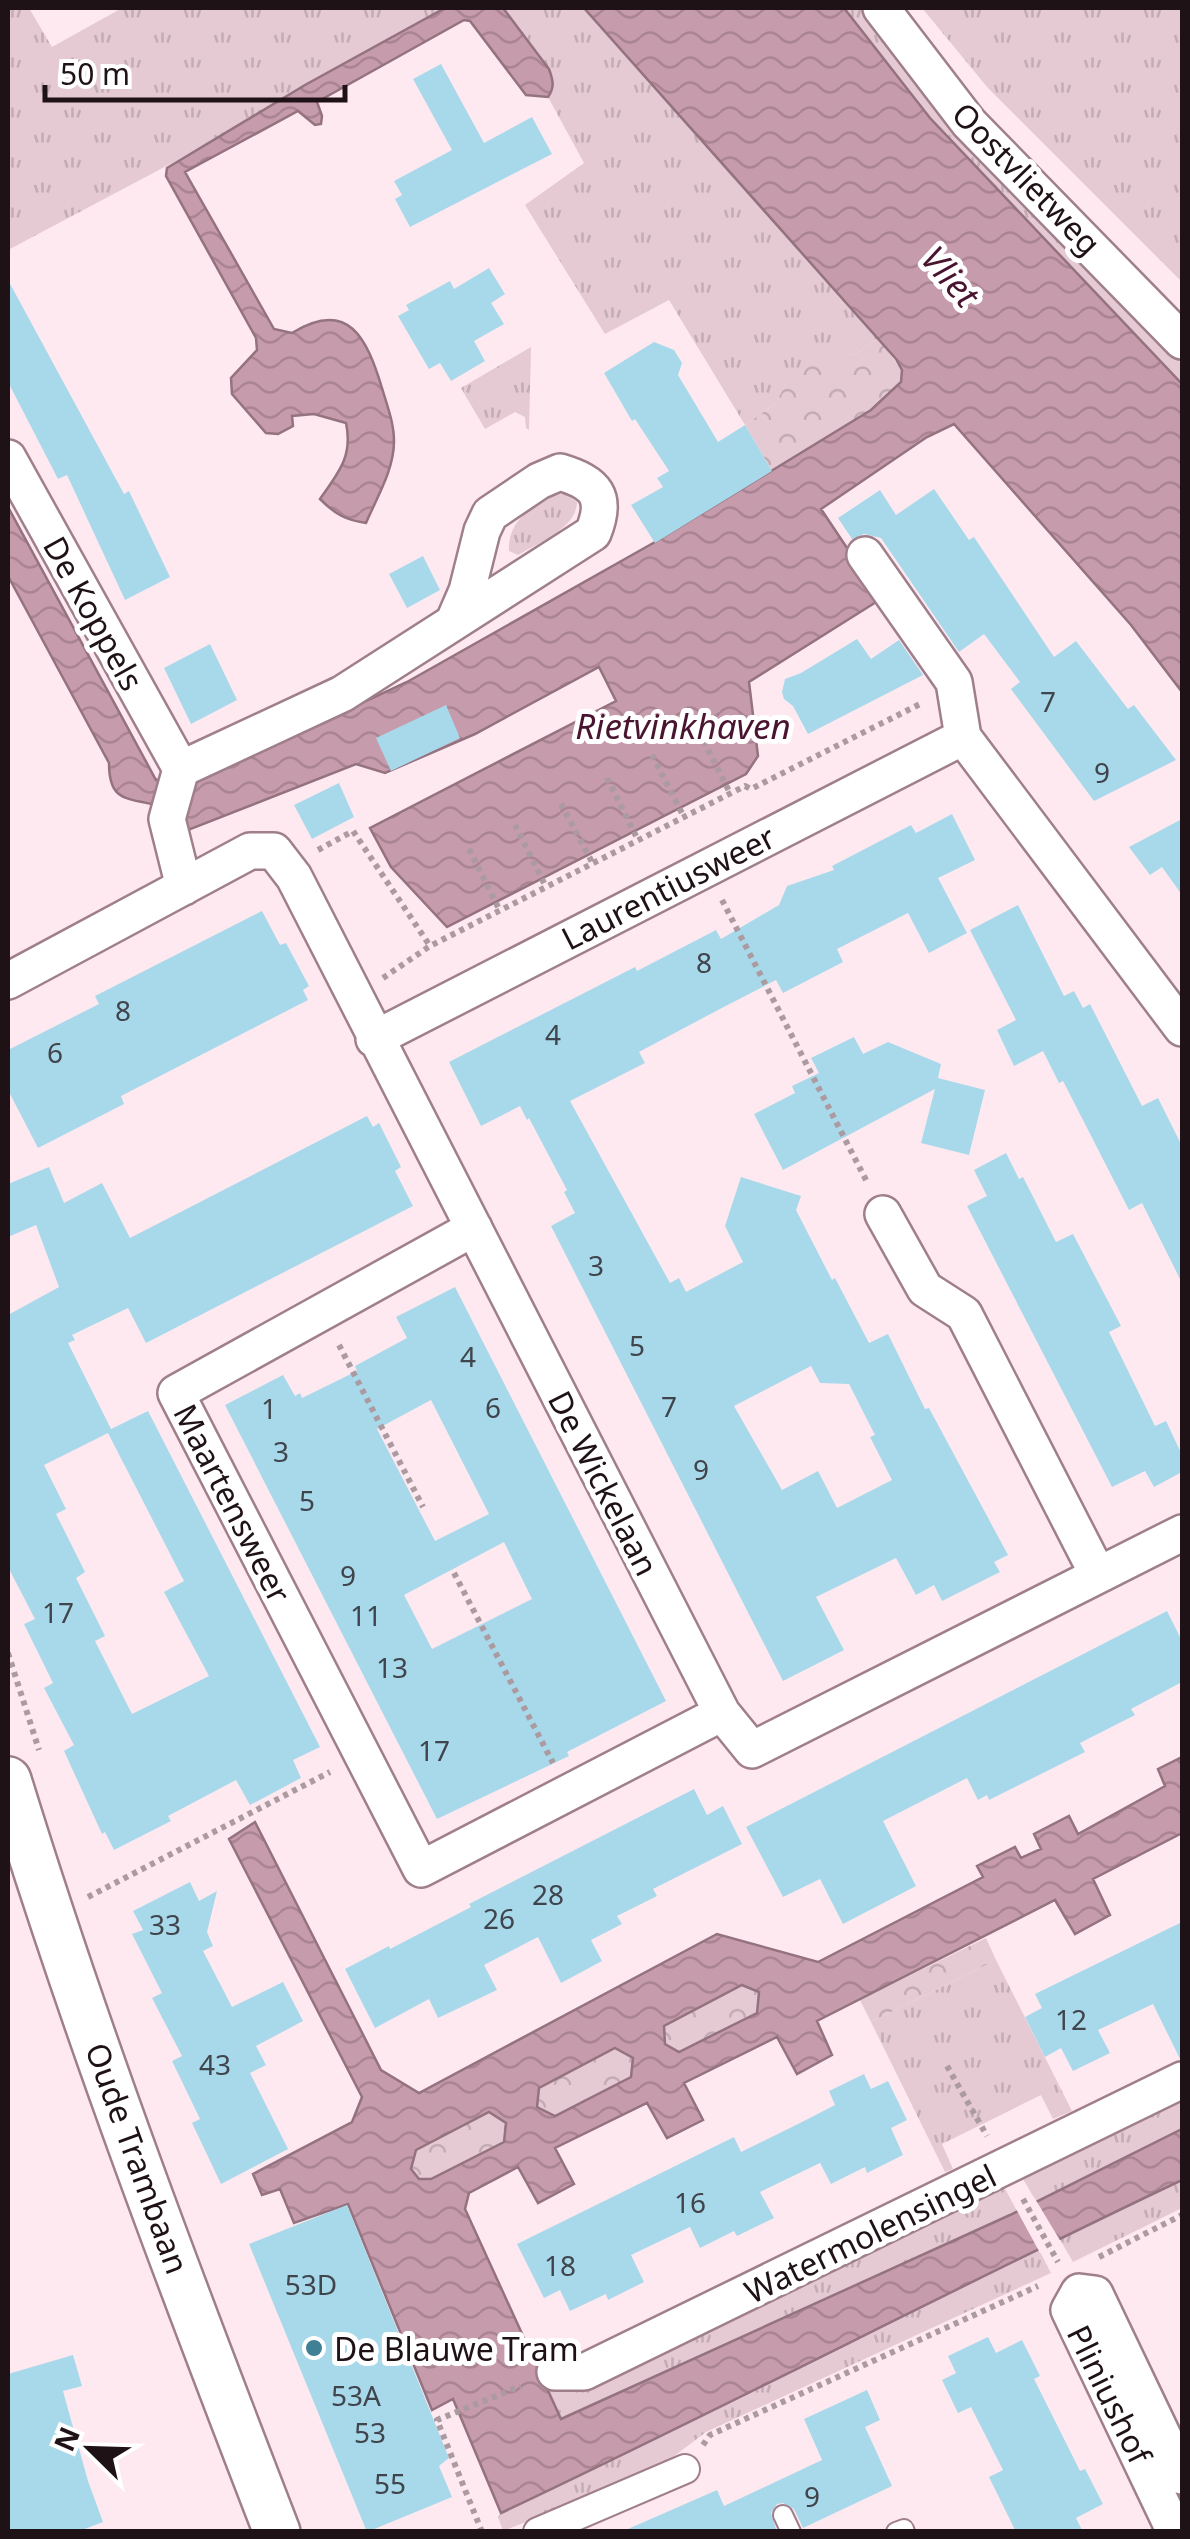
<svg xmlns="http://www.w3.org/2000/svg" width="1190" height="2539" font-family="'Noto Sans',sans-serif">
<defs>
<pattern id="grass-tufts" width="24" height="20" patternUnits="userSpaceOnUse" patternTransform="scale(2.5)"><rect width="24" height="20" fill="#e5c9d3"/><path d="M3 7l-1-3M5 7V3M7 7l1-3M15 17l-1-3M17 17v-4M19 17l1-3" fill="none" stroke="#c4acb4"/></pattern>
<pattern id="forest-crowns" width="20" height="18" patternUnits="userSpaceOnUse" patternTransform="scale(2.5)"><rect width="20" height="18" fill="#e5c9d3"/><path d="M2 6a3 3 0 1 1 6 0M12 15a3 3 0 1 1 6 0" fill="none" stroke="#c4acb4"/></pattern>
<pattern id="water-waves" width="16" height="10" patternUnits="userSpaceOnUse" patternTransform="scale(2.5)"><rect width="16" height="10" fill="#c69bac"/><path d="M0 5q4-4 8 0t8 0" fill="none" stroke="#aa8493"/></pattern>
</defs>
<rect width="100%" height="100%" fill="#ffe9f1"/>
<path fill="url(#grass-tufts)" d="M8,8H29L52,47L122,8H445L172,163L8,250Z
M503,8H584L878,338L856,354L819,358L786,384L775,404L745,425L669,300L605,334L525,205L584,163L548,97L553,90Z
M844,8H859C951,140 1075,244 1182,364V384L930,118Z
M922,8H1182V282L988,88Z
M531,347L529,430L526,428L525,417L515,412L485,429L461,388Z
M564,493L577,502C577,528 538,543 518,555L509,551C507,518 538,501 564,493Z
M996,1960L1072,2111L1053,2119L1041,2095L942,2144L953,2169L945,2172L871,2022Z
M1182,2094V2129L1036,2201L1020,2174Z
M1182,2180V2208L1073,2262L1059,2238Z
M1003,2185L1017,2211L561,2419L546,2386Z
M1038,2248L1051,2273L706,2432L673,2457L631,2480L503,2531L498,2517L501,2513Z"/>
<path fill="url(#forest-crowns)" d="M878,338L902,370L901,382L871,410L772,471L745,425L775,404L786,384L819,357L856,354Z
M986,1938L996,1960L871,2022L860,2000Z
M742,1985L759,1992L757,2012L678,2052L664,2044V2026Z
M616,2048L633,2058L631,2077L555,2116L537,2107L539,2087Z
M490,2112L507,2123L505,2142L431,2180L419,2179L411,2169L416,2150Z"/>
<path fill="url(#water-waves)" stroke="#94727f" stroke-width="2.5" fill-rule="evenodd" d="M445,8H503L549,69C553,80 555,87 548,97L526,95L470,21L464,20L317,102L322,116L321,124L315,125L298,111L185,172L274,329L292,333C349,298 367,339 382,388C387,405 394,423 394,441C394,470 377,497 366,523C345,520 335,514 320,499C339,472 353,456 346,423L314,414L292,416L293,426L278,434L266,433L232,394L231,378L257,350L256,338L166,176L167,168L305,85Z
M584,8H844L930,118L1182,384V692L1131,625L954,424L927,437L821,509L881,599L749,682L758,756L746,774L447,927L391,867L370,828L616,701L599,667L475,734L385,773L356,764L183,832L185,794L201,778L407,682L655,542L871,410L901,382L902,370L896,359Z
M8,507L156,780L166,778L159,785L152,804C122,798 109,798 109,763L8,576Z
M1182,1757V1833L1093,1879L1110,1915L1075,1934L1055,1900L817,2021L832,2055L797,2074L777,2037L684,2083L703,2120L667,2138L647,2103L555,2148L574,2184L538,2203L518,2167L469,2193L465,2209L561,2419L1010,2215L1182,2129V2180C954,2288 730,2405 501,2513L453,2399L432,2410L348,2204L294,2223L280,2189L262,2195L253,2174L352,2122L362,2097L229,1839L255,1822L381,2070L419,2093L717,1934L818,1962L983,1877L977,1866L1015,1847L1021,1858L1041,1849L1034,1834L1069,1816L1078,1834L1165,1786L1158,1769ZM742,1985L759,1992L757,2013L679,2052L665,2044L664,2026ZM615,2048L633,2058L631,2077L555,2116L537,2107L539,2088ZM489,2112L506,2123L504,2142L431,2179H419L411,2169L416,2150Z"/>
<path fill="#ffe9f1" d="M1034,2197L1061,2242L1040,2253L1015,2207Z"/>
<path fill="#a8d9ea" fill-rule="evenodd" d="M441,64L484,143L532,117L552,154L410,227L395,199L402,195L394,181L452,150L413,79Z
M489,268L505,294L491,303L504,324L474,341L485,361L451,381L440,363L429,369L398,316L409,310L406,305L450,281L454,289Z
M8,280L124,494L129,491L170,577L125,600L67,475L58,479L8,382Z
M654,342L674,350L682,363L678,375L718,442L745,425L772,471L655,543L631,505L663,487L657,478L669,471L635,419L632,421L604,373Z
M934,489L969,540L974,537L1054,657L1076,641L1128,709L1134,705L1176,760L1094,801L1011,689L1020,682L984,634L959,652L881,538L864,534L852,539L838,518L880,490L896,515Z
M423,556L440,590L407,608L389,574Z
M857,639L871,659L899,640L923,675L808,734L793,706L784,699L782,692L785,679L801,673Z
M210,644L237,700L191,724L164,668Z
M446,705L460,738L391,771L376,738Z
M339,783L354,817L312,839L294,805Z
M952,814L975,860L938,878L967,933L929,953L908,913L837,949L843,962L783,993L776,980L718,1010L639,1052L645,1063L570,1101L670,1283L679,1278L686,1292L743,1262L725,1226L741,1177L801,1196L796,1210L832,1280L835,1278L869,1343L888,1334L925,1409L929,1408L1008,1555L994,1562L1000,1572L942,1601L934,1585L916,1595L896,1558L816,1597L844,1650L783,1681L551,1226L575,1213L564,1192L567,1190L529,1118L527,1120L520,1106L481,1126L449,1062L635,967L637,971L716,930L721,939L779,905L787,886L834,870L832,866L911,825L916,833ZM811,1366L820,1383L849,1384L875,1435L870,1437L892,1480L837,1508L818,1471L782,1490L734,1406Z
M1182,819V895L1162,867L1150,875L1129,847Z
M1018,905L1064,996L1074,991L1083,1008L1090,1004L1142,1106L1158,1098L1182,1146V1283L1142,1203L1129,1210L1063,1081L1059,1083L1043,1051L1014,1066L997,1030L1016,1020L970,930Z
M262,911L280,945L286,943L309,986L303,990L308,1000L121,1096L124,1104L38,1148L8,1090V1050L99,1004L95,996Z
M854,1037L863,1054L888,1042L941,1064L938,1078L985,1090L969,1155L921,1143L935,1089L783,1170L754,1114L795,1093L792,1086L819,1073L811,1058Z
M367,1116L373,1127L379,1123L401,1167L395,1171L413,1206L146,1343L128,1308L72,1335L75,1340L68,1343L111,1429L148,1411L320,1747L293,1760L301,1778L250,1805L236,1780L168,1816L171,1821L114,1850L105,1832L102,1834L64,1751L74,1745L44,1688L53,1683L24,1624L35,1619L8,1567V1315L59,1287L36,1225L8,1237V1184L49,1167L64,1203L102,1183L130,1238ZM108,1433L184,1581L164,1592L209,1676L132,1714L95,1641L105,1636L76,1578L85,1572L56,1514L66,1509L44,1465Z
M1006,1153L1019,1179L1023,1177L1056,1242L1073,1234L1121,1326L1109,1332L1155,1426L1166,1421L1182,1455V1472L1154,1487L1145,1471L1112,1487L967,1206L987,1196L974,1170Z
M455,1287L666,1701L567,1752L569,1756L437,1819L225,1405L283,1375L295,1396L300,1393L302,1398L357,1371L355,1366L407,1338L396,1317ZM431,1400L489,1514L435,1541L377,1429ZM504,1542L532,1599L432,1649L404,1595Z
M1167,1611L1182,1641V1682L1131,1709L1135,1715L1080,1743L1085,1752L989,1800L987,1795L978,1800L967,1778L883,1821L916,1886L843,1924L820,1879L783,1897L746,1827Z
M694,1789L707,1815L723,1806L742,1844L653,1889L657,1896L617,1916L622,1924L591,1940L602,1961L561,1983L538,1937L484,1965L497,1990L438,2018L429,1999L375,2028L345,1969L389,1946L390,1949L471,1907L469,1904Z
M190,1882L199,1901L217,1891L207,1932L213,1946L203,1951L232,2007L283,1982L303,2021L256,2046L266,2065L250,2073L288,2149L221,2184L192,2123L200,2119L172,2061L182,2056L152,1998L162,1993L132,1934L143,1930L133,1911Z
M1182,1922V2059H1180L1153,2004L1098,2030L1110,2053L1073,2071L1061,2048L1045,2057L1025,2017L1042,2008L1035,1994Z
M864,2074L871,2089L888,2081L907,2120L891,2128L903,2155L867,2173L865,2167L831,2184L820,2163L760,2192L774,2218L737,2236L734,2231L700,2248L690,2227L631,2255L644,2282L608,2300L606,2294L570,2311L560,2290L544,2298L517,2244L734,2137L741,2152L800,2123L835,2105L829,2091Z
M347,2205L449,2458L439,2466L452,2497L367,2532L249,2244Z
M988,2337L996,2353L1022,2340L1040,2376L1034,2379L1080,2471L1085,2469L1103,2504L1076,2518L1083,2532H1016L989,2477L1003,2470L971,2407L958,2413L942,2380L956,2373L948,2356Z
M73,2355L82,2386L63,2391L88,2481L103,2522L77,2532H8V2374Z
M867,2390L880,2420L865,2427L892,2486L803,2528L794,2509L783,2503L777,2504L771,2513L777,2532H621L717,2490L724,2506L822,2460L804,2419Z"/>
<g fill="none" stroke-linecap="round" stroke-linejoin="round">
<g stroke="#9f7f8b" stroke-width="22">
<path id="service" d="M783,2515L791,2532
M896,2532L904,2529L905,2532"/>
</g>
<g stroke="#9f7f8b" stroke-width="32">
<path id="pedestrian" d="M538,2532L685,2469"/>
</g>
<g stroke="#9f7f8b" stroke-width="40">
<path id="minor" d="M881,8L969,123L1182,341
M8,458L181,769
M865,555L954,682L963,737
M184,887L167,819L181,769L342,694L593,533C608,496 596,483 560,472L539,481L490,514L482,531L467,591L454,621
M8,981L250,851H274L294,877L722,1713L752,1750L1182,1533
M374,1039L963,737L1182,1028
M883,1214L925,1289L964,1314L1098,1575
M474,1228L176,1393L421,1869L722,1713
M555,2372H584L1182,2080
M1175,2532L1069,2310L1079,2292L1095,2294L1182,2476"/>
</g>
<g stroke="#9f7f8b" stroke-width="50">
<path id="tertiary" d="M8,1780C86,2034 181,2284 277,2532"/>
</g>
<path stroke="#ac9aa1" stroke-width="6" stroke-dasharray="5 5" stroke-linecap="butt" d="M699,732L730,793
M652,755L684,817
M607,778L638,840
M561,804L593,864
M515,825L546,887
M469,849L500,911
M318,850L353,831L430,946
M722,900L867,1182
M383,978L430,946L745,786L751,789L920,704
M339,1345L423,1507
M454,1573L553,1763
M8,1653L39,1750
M88,1897L330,1772
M947,2066L987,2136
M1023,2199L1058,2262
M1099,2257L1182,2215
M703,2445L710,2435L1038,2286
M482,2532L437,2420L521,2386"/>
<use href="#service" stroke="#fff" stroke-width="18"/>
<use href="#pedestrian" stroke="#fff" stroke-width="28"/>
<use href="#minor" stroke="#fff" stroke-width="35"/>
<use href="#tertiary" stroke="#fff" stroke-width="45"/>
</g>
<circle fill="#408094" stroke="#fff" stroke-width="4" cx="314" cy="2348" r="10"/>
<g text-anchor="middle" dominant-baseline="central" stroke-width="10" stroke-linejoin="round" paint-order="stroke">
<g font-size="28" fill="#40444c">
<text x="1048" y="701">7</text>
<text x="1102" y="772">9</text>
<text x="704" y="962">8</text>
<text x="123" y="1010">8</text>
<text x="553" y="1034">4</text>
<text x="55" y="1052">6</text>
<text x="596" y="1265">3</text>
<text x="637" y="1345">5</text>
<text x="468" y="1356">4</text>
<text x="669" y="1406">7</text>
<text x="493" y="1407">6</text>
<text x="269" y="1408">1</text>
<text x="281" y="1451">3</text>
<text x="701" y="1469">9</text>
<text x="307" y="1500">5</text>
<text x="348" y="1575">9</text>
<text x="58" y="1612">17</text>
<text x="366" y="1615">11</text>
<text x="392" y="1667">13</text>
<text x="434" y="1750">17</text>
<text x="548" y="1894">28</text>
<text x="499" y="1918">26</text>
<text x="165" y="1924">33</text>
<text x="1071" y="2019">12</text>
<text x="215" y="2064">43</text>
<text x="690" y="2202">16</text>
<text x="560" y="2265">18</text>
<text x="311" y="2284">53D</text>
<text x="356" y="2395">53A</text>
<text x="370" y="2432">53</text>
<text x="390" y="2483">55</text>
<text x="812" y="2496">9</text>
</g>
<g font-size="32" fill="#1e1217" stroke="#fff">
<text transform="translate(1027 178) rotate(46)">Oostvlietweg</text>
<text transform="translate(94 613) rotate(61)">De Koppels</text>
<text transform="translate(668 887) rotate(-27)">Laurentiusweer</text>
<text transform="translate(604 1483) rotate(63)">De Wickelaan</text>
<text transform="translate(233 1503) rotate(63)">Maartensweer</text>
<text transform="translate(138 2158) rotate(70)">Oude Trambaan</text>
<text transform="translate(870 2233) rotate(-26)">Watermolensingel</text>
<text transform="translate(1110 2394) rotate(64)">Pliniushof</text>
</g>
<g font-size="32" fill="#1e1217" stroke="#fff" text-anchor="start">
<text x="334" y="2348">De Blauwe Tram</text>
</g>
<g font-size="35" font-style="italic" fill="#49142f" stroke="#fff">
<text transform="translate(951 276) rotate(49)">Vliet</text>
<text x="683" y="725">Rietvinkhaven</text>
</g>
</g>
<rect width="1190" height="2539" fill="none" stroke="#1e1217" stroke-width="20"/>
<g transform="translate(90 2449) rotate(293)" stroke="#ffffff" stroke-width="8" paint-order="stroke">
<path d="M0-8L18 38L0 25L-18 38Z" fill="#1e1217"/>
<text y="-15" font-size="28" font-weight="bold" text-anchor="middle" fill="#1e1217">N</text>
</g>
<path d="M45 85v15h300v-15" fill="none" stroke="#1e1217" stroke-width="5"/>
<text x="60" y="85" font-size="30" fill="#1e1217" stroke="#ffffff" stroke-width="8" paint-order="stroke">50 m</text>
</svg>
